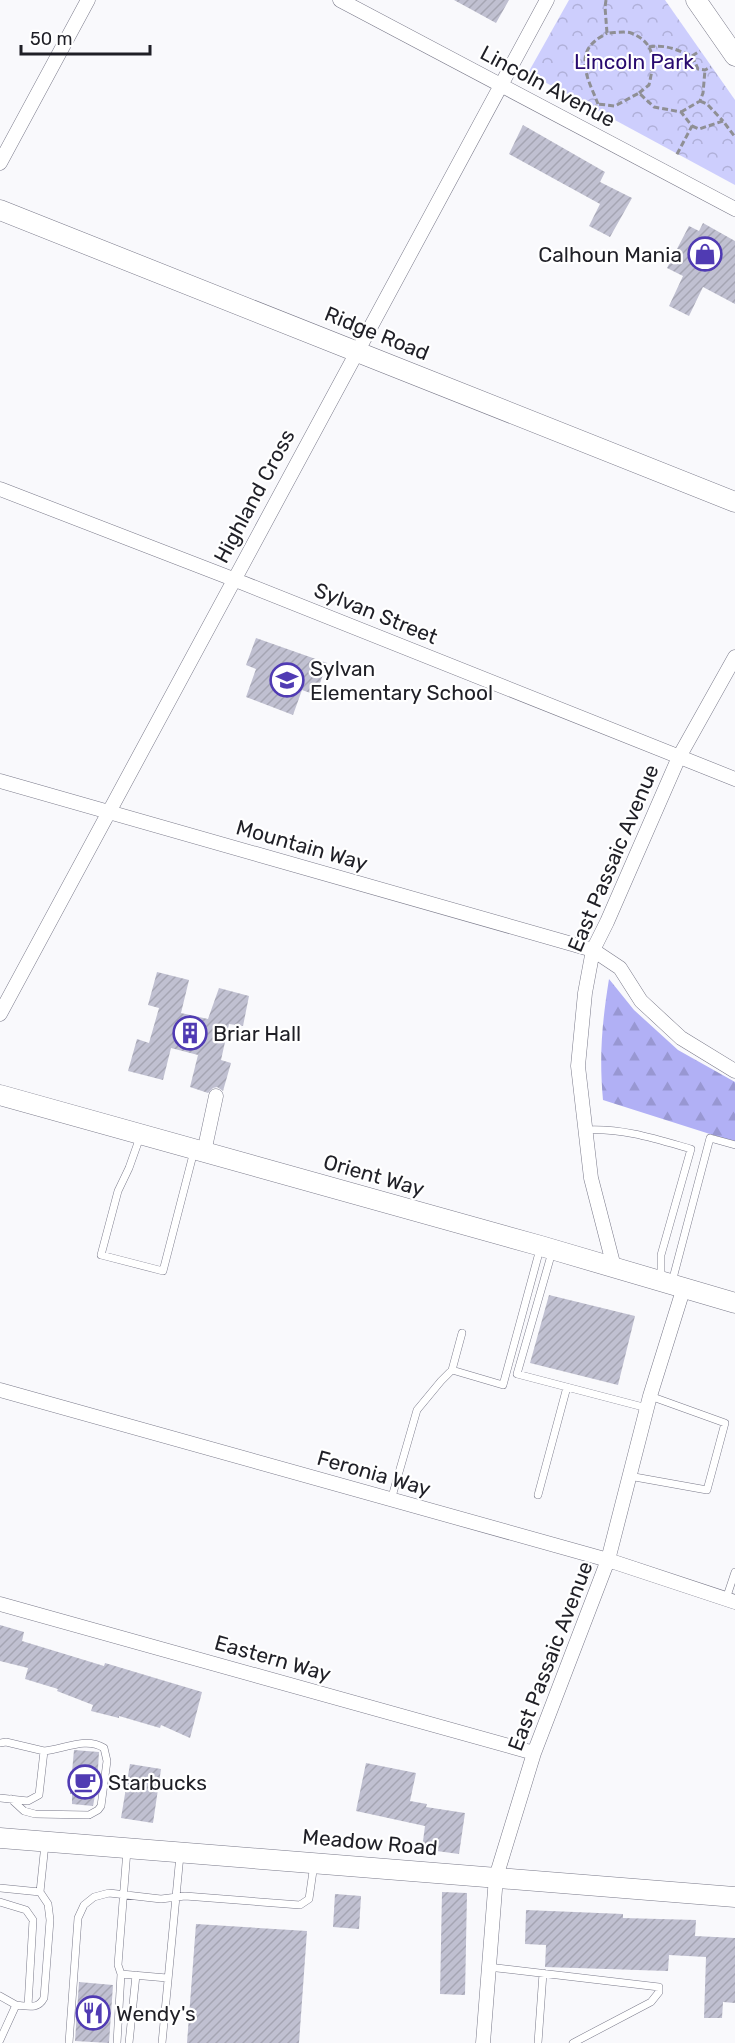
<svg xmlns="http://www.w3.org/2000/svg" width="735" height="2043" font-family="Rubik,sans-serif">
<defs>
<pattern id="forest-firs" width="22" height="20" patternUnits="userSpaceOnUse" patternTransform="scale(1.5)"><rect width="22" height="20" fill="#b1b0f5"/><path d="M5 1l3.5 6h-7zM16 11l3.5 6h-7z" fill="#9897d2"/></pattern>
<pattern id="park-crowns" width="20" height="18" patternUnits="userSpaceOnUse" patternTransform="scale(1.5)"><rect width="20" height="18" fill="#cdcefd"/><path d="M2 6a3 3 0 1 1 6 0M12 15a3 3 0 1 1 6 0" fill="none" stroke="#b0b0d9"/></pattern>
<pattern id="building-hatch" width="6" height="6" patternUnits="userSpaceOnUse" patternTransform="scale(1.5)"><rect width="6" height="6" fill="#c0c0d1"/><path d="M-1 1l2-2M0 6l6-6M5 7l2-2" fill="none" stroke="#a5a5b3"/></pattern>
</defs>
<rect width="100%" height="100%" fill="#f9f9fc"/>
<path fill="url(#forest-firs)" d="M609,979L634,1010L678,1050L735,1082V1142L603,1100C599,1056 602,1023 609,979Z"/>
<path fill="url(#park-crowns)" d="M569,0H665L735,100V185L528,73Z"/>
<path fill="url(#building-hatch)" d="M454,0H509L496,23Z
M523,125L605,172L600,182L632,198L610,237L589,226L600,204L509,154Z
M703,223L735,241V304L703,287L689,316L669,306L683,276L667,268L689,226L699,231Z
M256,638L327,663L316,695L302,690L293,715L246,697L256,669L246,665Z
M157,972L189,980L181,1013L208,1019L219,988L249,996L243,1026L229,1024L221,1060L231,1063L223,1091L217,1087L213,1088L208,1093L190,1087L198,1055L171,1048L163,1080L128,1071L137,1039L149,1043L159,1008L148,1005Z
M549,1295L635,1316L618,1385L530,1363Z
M0,1625L24,1632L22,1641L104,1666L105,1663L202,1692L190,1738L161,1725L160,1728L119,1716V1718L91,1711L93,1705L57,1691L58,1689L25,1679L28,1668L0,1661Z
M74,1750L99,1752L97,1785L93,1806L72,1804V1794H70Z
M366,1763L416,1773L410,1801L427,1804L426,1807L465,1813L459,1854L422,1849L425,1826L356,1811Z
M130,1764L161,1769L153,1823L121,1818Z
M442,1892L467,1893L465,1995L440,1994Z
M335,1894L361,1896L359,1929L333,1927Z
M526,1910L623,1914V1918L696,1920L695,1936L735,1938V2003L723,2002L722,2018H704L706,1957L669,1955L668,1971L545,1967L546,1945L525,1944Z
M196,1924L307,1931L299,2043H187Z
M79,1982L113,1985L109,2043L75,2041Z"/>
<g fill="none" stroke-linecap="round" stroke-linejoin="round">
<g stroke="#7a7a8a" stroke-width="8">
<path id="lane" d="M586,1130C623,1128 656,1139 691,1149L661,1255V1272L663,1277
M140,1137L129,1168L118,1191L101,1255L163,1271L194,1151
M552,1252L517,1374L647,1408
M672,1282L710,1138L735,1145
M452,1370L462,1333
M629,1476L707,1490L725,1423L650,1396
M538,1495L567,1387
M391,1500L417,1410L441,1381L452,1370L503,1385L540,1249
M726,1599L735,1572
M0,1743L6,1742L44,1751L39,1795L28,1801L0,1798
M11,1799L24,1811L35,1814L89,1815L98,1810L101,1806L107,1761L104,1748C85,1736 63,1750 44,1751
M0,1888L40,1892L48,1904L50,1920L44,1998C38,2010 27,2006 16,2005L0,2040
M40,1892L45,1844
M0,1902L26,1910L33,1920L28,2006
M488,1967L659,1987V1992L651,2002L573,2043
M121,1974L167,1978
M0,1996L16,2005
M69,2043L78,1918L84,1905L94,1897L109,1893L161,1899L185,1896L300,1905L309,1899L314,1864
M117,2043L121,1974L118,1965L127,1850
M129,2043L136,1975
M162,2043L180,1855
M538,2043L543,1973"/>
</g>
<g stroke="#7a7a8a" stroke-width="15">
<path id="street" d="M340,0L735,209
M0,163L88,0
M0,489L233,579L735,779
M0,781L593,950L620,968L641,1001L681,1038L735,1071
M0,1014L547,0
M204,1152L216,1096
M614,1267L591,1178L578,1066L585,993L593,950L607,922L679,757L735,657
M0,1390L608,1560L735,1602
M0,1604L534,1753
M483,2043L496,1877L534,1753L608,1560L650,1396L684,1287"/>
</g>
<g stroke="#7a7a8a" stroke-width="21">
<path id="secondary" d="M696,0L735,56
M0,210L735,502
M0,1095L541,1246L735,1303
M0,1838L735,1897"/>
</g>
<path stroke="#8f8f94" stroke-width="3" stroke-dasharray="6 3" stroke-linecap="butt" d="M606,0L605,7L607,33C614,33 625,31 631,33C657,43 654,63 649,85L639,93
M649,47C666,44 677,50 692,56L698,69L705,70L711,67
M692,56L700,51
M700,101L707,104L723,121
M598,104C591,85 574,58 595,41C598,38 603,36 607,33
M593,110L598,104L615,106L639,93L654,107L681,112L692,126L676,156
M681,112L700,101L703,93L705,70
M692,126L699,129L723,121L735,137"/>
<use href="#lane" stroke="#fff" stroke-width="7"/>
<use href="#street" stroke="#fff" stroke-width="14"/>
<use href="#secondary" stroke="#fff" stroke-width="20"/>
</g>
<defs>
<g id="shop-ring" transform="scale(1.725)"><circle r="9.5" fill="#fff" stroke="#503bb3" stroke-width="1.5"/><path d="M-5-2.5h2.3a2.7 3.5 0 0 1 5.4 0H5L5.5 6h-11ZM-1.5-2.5h3a1.5 2.3 0 0 0-3 0Z" fill="#503bb3"/></g>
<g id="school-ring" transform="scale(1.725)"><circle r="9.5" fill="#fff" stroke="#503bb3" stroke-width="1.5"/><path d="M0-5L7-2L0 1L-7-2ZM-4 1L0 2.5L4 1V4Q0 6-4 4Z" fill="#503bb3"/></g>
<g id="building-ring" transform="scale(1.725)"><circle r="9.5" fill="#fff" stroke="#503bb3" stroke-width="1.5"/><path d="M-4-6H4V6H1V3H-1V6H-4ZM-2.5-4.3h1.7v1.8h-1.7ZM.8-4.3h1.7v1.8H.8ZM-2.5-1h1.7V.8h-1.7ZM.8-1h1.7V.8H.8Z" fill="#503bb3"/></g>
<g id="cafe-ring" transform="scale(1.725)"><circle r="9.5" fill="#fff" stroke="#503bb3" stroke-width="1.5"/><path d="M-5.5-4.5H6V0H3Q3 3.5 0 3.5H-2.5Q-5.5 3.5-5.5 0ZM3-3.2v2h1.7v-2ZM-6 4.5H4V6H-6Z" fill="#503bb3"/></g>
<g id="restaurant-ring" transform="scale(1.725)"><circle r="9.5" fill="#fff" stroke="#503bb3" stroke-width="1.5"/><path d="M-5-6h1v4h1v-4h1v4h1v-4h1v5L-1.5 .5V6h-2V.5L-5-1ZM5-6V6H3V1.5H1.5Q1.5-4 5-6Z" fill="#503bb3"/></g>
</defs>
<g fill-rule="evenodd">
<use href="#shop-ring" x="705" y="254"/>
<use href="#school-ring" x="287" y="680"/>
<use href="#building-ring" x="190" y="1033"/>
<use href="#cafe-ring" x="85" y="1782"/>
<use href="#restaurant-ring" x="93" y="2013"/>
</g>
<g text-anchor="middle" dominant-baseline="central" stroke-width="4.5" stroke-linejoin="round" paint-order="stroke">
<g font-size="21" fill="#280a6f" stroke="#fff">
<text x="634" y="61">Lincoln Park</text>
</g>
<g font-size="21" fill="#1f1f26" stroke="#fff">
<text transform="translate(548 86) rotate(28)">Lincoln Avenue</text>
<text transform="translate(377 333) rotate(22)">Ridge Road</text>
<text transform="translate(254 496) rotate(-62)">Highland Cross</text>
<text transform="translate(376 613) rotate(22)">Sylvan Street</text>
<text transform="translate(302 845) rotate(16)">Mountain Way</text>
<text transform="translate(613 858) rotate(-67)">East Passaic Avenue</text>
<text transform="translate(374 1175) rotate(16)">Orient Way</text>
<text transform="translate(374 1473) rotate(16)">Feronia Way</text>
<text transform="translate(550 1656) rotate(-69)">East Passaic Avenue</text>
<text transform="translate(273 1658) rotate(16)">Eastern Way</text>
<text transform="translate(370 1842) rotate(5)">Meadow Road</text>
</g>
<g font-size="21" fill="#1f1f26" stroke="#fff" text-anchor="start">
<text x="682" y="254" text-anchor="end">Calhoun Mania</text>
<text x="310" y="668">Sylvan<tspan x="310" dy="24">Elementary School</tspan></text>
<text x="213" y="1033">Briar Hall</text>
<text x="108" y="1782">Starbucks</text>
<text x="116" y="2013">Wendy's</text>
</g>
</g>
<path d="M21 45v9h129v-9" fill="none" stroke="#1f1f26" stroke-width="3"/>
<text x="30" y="45" font-size="18" fill="#1f1f26" stroke="#ffffff" stroke-width="4.5" paint-order="stroke">50 m</text>
</svg>
